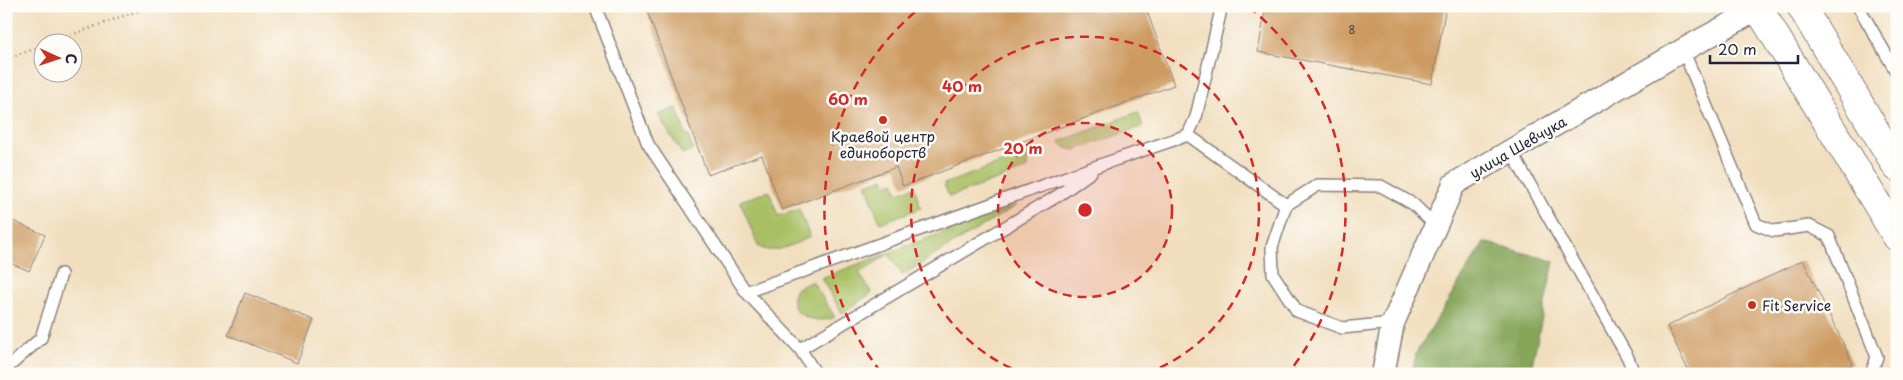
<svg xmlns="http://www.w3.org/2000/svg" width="1903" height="380" font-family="'Playpen Sans',sans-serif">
<rect width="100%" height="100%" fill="#fdfcf7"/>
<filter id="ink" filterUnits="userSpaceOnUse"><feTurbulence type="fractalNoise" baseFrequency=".02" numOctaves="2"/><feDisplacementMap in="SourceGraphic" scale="10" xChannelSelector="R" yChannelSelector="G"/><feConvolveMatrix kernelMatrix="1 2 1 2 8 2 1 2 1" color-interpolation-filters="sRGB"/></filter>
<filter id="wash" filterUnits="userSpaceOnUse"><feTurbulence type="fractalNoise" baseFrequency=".0096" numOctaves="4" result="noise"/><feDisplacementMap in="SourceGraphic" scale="20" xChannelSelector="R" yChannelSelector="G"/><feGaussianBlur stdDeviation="1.12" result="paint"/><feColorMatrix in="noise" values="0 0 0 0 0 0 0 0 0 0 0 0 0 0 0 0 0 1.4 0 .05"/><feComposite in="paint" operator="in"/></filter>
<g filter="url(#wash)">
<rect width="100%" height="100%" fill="#f1debe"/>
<path fill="#a9bf64" stroke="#667050" d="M677,108L686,135H688L693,150L682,154L658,115Z
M1138,112L1143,126L1075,150L1066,148L1059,142Z
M1028,153L1027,169L949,197L944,184Z
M884,178L886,185L894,182L898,193L914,187L921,208L880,223L866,184Z
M769,191L778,216L799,209L810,237C795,243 773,257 758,246L740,201Z
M1017,205L902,275L889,254L859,273L872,293L842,313L821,278Z
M812,281L835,317C812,327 781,310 797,288Z"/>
<path fill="#86a65a" stroke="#54644a" d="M1484,242L1554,261L1530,374H1412L1416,353Z"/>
<g id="blocks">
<path fill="#cd9b62" d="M645,6H1145L1174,85L903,186L896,167L782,210L762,155L708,175Z
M1266,6H1446L1432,84L1258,52Z
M6,218L45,235L29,271L6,261Z
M1803,260L1853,364L1834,374H1690L1667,326Z
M245,293L314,320L297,363L228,335Z"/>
</g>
</g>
<g filter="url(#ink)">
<use href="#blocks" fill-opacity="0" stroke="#8a807c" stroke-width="1"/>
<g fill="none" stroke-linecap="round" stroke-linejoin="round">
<g stroke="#8a807c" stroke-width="14">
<path id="service" d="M595,6L648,144L746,292L800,349L816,374
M1858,6L1897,73
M1683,50L1756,224L1774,231L1809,226L1829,236L1877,357L1871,374
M1188,135L1196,117L1220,14L1218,6
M1511,151L1628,358L1634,374
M746,292L1100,165L1188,135L1286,205
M1393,323L1342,328L1297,311L1273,274L1272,247L1286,205L1318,185L1381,186L1413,204L1436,226
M800,349L1059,195L1091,172
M6,369L41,338L61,274"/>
</g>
<g stroke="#8a807c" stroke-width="25">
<path id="minor" d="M1383,374L1393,323L1454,184L1683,50L1758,9"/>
</g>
<g stroke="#8a807c" stroke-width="30">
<path id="primary" d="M1757,6L1897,237
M1801,6L1897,167"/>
</g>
<path stroke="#8a807c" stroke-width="3" stroke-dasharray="1 4" stroke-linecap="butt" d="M52,42L151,6
M6,59L42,46"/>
<use href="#service" stroke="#fff" stroke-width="11"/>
<use href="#minor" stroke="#fff" stroke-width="22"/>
<use href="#primary" stroke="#fff" stroke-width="28"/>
</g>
</g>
<circle cx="1085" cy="210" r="87" fill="#d62828" fill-opacity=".12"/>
<g fill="none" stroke="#d62828" stroke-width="2.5" stroke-dasharray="9 6">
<circle cx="1085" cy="210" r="87"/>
<path d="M1025 374A174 174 0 1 1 1145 374"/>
<path d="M881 372A261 261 0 0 1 921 7M1249 7A261 261 0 0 1 1289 372"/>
</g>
<g fill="#c8321e" stroke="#fdfcf7" stroke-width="2">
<circle cx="883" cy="120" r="5"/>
<circle cx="1752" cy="305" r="5"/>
</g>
<g text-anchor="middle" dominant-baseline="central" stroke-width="5" stroke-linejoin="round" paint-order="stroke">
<g font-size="11" fill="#4d4045">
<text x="1352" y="29">8</text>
</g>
<g font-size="14" fill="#22223b" stroke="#fdfcf7">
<text x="883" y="136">Краевой центр<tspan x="883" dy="16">единоборств</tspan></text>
<text x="1762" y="305" text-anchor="start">Fit Service</text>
</g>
<g font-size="14" fill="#22223b" stroke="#fdfcf7">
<text transform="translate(1518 147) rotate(-30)">улица Шевчука</text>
</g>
</g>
<circle cx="1085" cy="210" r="8" fill="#d62828" stroke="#fdfcf7" stroke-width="2.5"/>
<g font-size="15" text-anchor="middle" font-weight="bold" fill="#d62828" stroke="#fdfcf7" stroke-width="5" stroke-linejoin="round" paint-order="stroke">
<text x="962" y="92">40 m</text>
<text x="848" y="105">60 m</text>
<text x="1023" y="154">20 m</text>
</g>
<rect width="1903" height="380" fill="none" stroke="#fdfcf7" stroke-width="25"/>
<g transform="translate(58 58) rotate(93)"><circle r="24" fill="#fdfcf7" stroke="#a5a5ac"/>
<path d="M0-4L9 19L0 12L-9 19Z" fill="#c8321e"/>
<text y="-8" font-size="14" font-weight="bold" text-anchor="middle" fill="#22223b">С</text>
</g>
<path d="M1710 55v8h88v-8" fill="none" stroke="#22223b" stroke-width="2.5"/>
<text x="1718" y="55" font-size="15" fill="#22223b" stroke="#fdfcf7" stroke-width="4" paint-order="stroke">20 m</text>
</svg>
